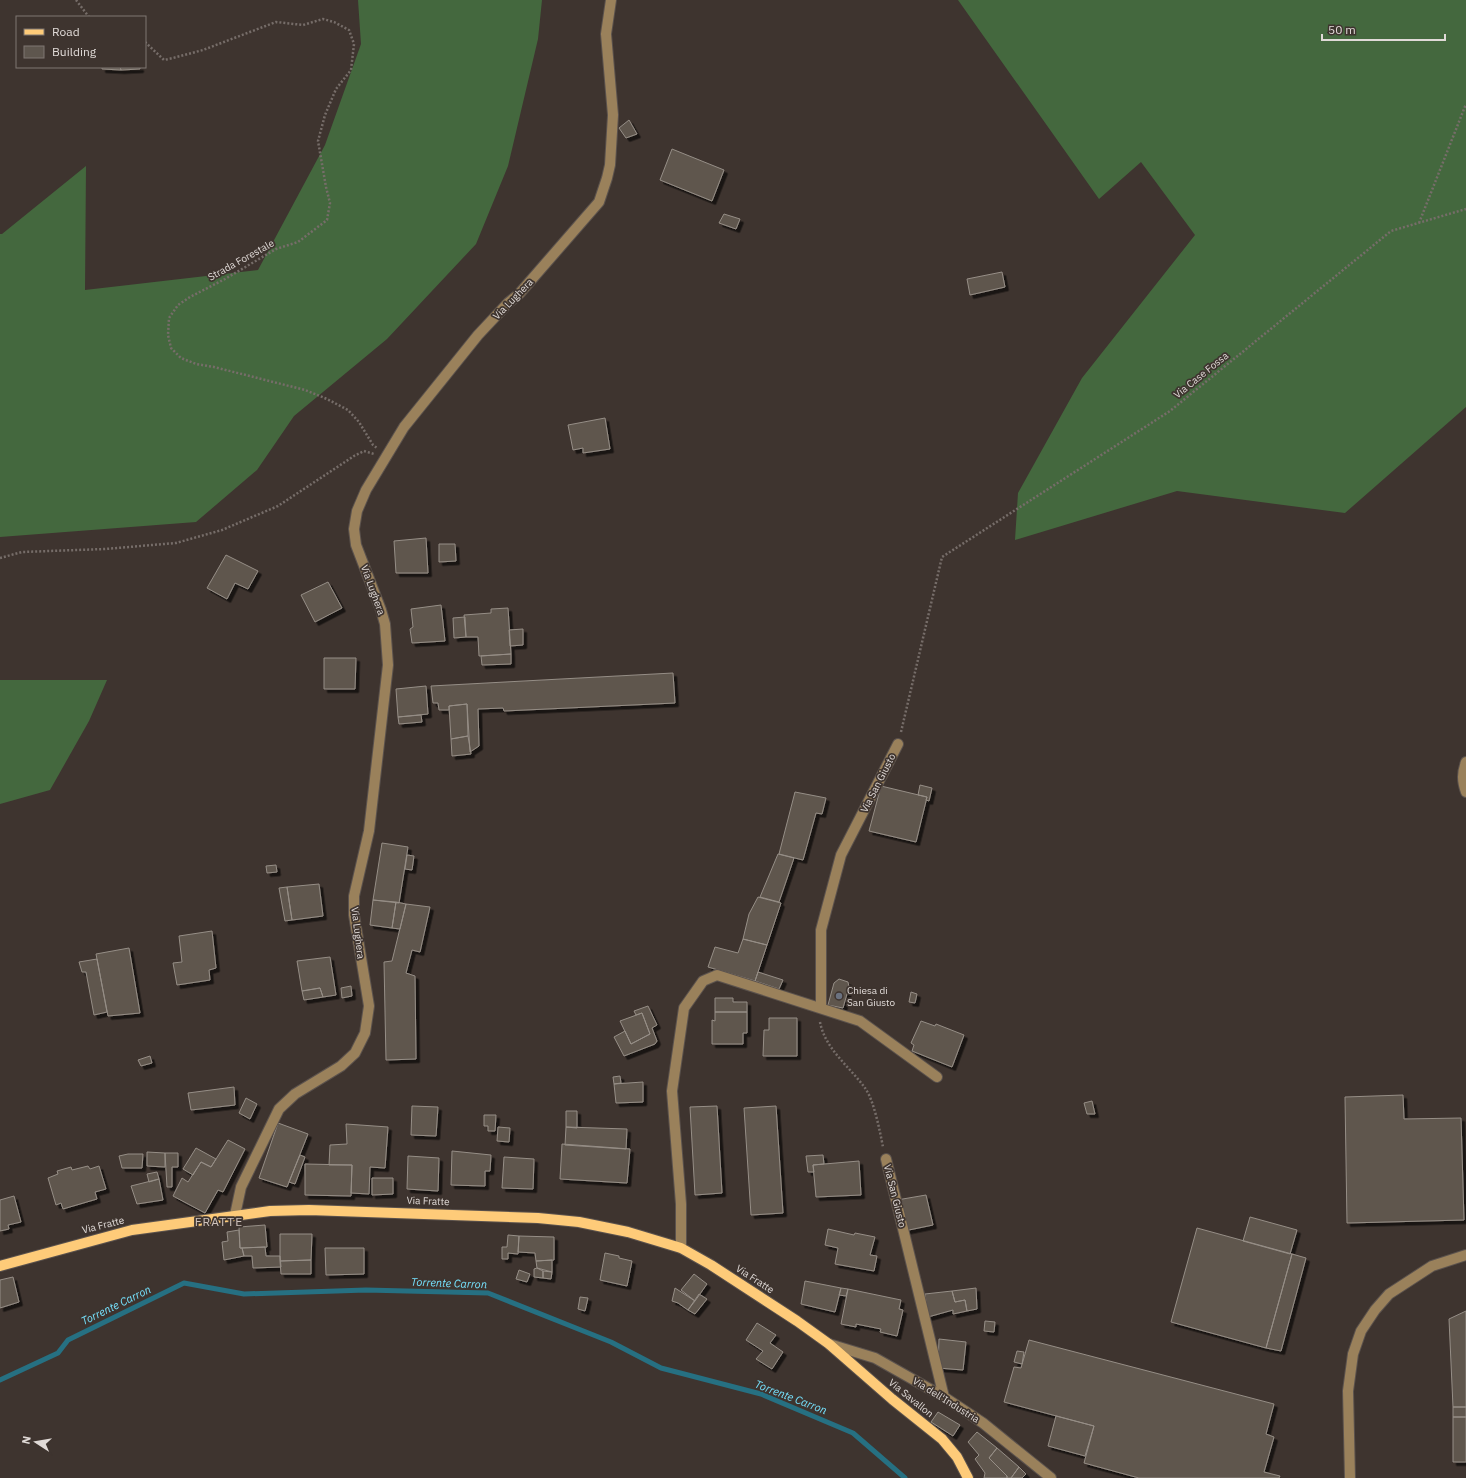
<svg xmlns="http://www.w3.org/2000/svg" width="1466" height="1478" font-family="'IBM Plex Sans',sans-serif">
<defs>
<filter id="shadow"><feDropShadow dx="3.5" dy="3.5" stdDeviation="0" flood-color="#0009"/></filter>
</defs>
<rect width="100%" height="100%" fill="#3e342f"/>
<path fill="#44683e" d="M358,0H542L538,39L508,166L476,244L387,339L294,416L257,470L196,522L0,537V234H2L86,166L85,290L258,270L325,145L361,44Z
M958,0H1466V407L1345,513L1177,491L1015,540L1018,493L1082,378L1195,235L1141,162L1099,199Z
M0,680H107L89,721L50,790L0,804Z"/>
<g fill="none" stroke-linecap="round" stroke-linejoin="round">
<path stroke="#267082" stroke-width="5" d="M0,1380L58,1353L68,1340L184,1283L244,1294L366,1290L488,1293L611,1342L661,1368L761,1394L853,1433L905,1478"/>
</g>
<path fill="#5e564e" stroke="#968e86" filter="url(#shadow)" d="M102,67H120L121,70L102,69Z
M120,67H140V69L121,70Z
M629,120L637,134L626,138L619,128Z
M672,149L724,170L712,201L660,180Z
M724,214L740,219L736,229L719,223Z
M1002,272L1005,287L970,295L967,279Z
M605,418L610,449L583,453V448L573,450L568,425Z
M426,538L428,573H396L394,541Z
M439,544H455L456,561L439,562Z
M226,555L258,571L248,589L235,583L227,599L207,588Z
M328,582L342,608L315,622L301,595Z
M441,605L445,641L412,643L410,629L413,627L411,609Z
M508,608L511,654L479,656L478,637H466L464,615L491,613V609Z
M465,617L466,637L454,638L453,618Z
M523,629V645L510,646L509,630Z
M511,654V664L482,665L481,656Z
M324,658H356L355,689H324Z
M673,673L675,703L504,711L503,708L478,709L479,746L470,752L467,704L449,706V710H439L438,703H433L431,686Z
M426,686L428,714L398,717L396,689Z
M467,704L468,736L451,739L449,706Z
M421,715L422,722L399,724L398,717Z
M468,736L471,754L452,756L451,739Z
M920,785L932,788L929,801L926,800L927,797L918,795Z
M881,786L927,797L916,842L869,831Z
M795,792L826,798L822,814L816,813L803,860L779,854Z
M382,843L408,847L399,903L373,900Z
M778,854L794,858L779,902L760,897Z
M407,855L414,856L412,870L405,869Z
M276,865L277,872L267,873L266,866Z
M319,884L323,916L292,920L287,887Z
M287,887L292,920L285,921L279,888Z
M758,897L781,903L767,945L743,939L749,914Z
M373,900L396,902L392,928L370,925Z
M396,902L406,904L400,929L392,928Z
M406,904L430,907L420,952L412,950L406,973L415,976L416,1059L386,1060L384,962L392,961Z
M212,931L216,968L209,970L210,980L177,985L173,963L182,962L179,936Z
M743,939L767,945L755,981L708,967L715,947L738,953Z
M129,948L140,1013L108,1016L96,954Z
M330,957L336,995L323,997L320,988L302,991L297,961Z
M97,959L107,1012L94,1015L86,972H82L79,962Z
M758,972L783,980L779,989L755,981Z
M839,979L848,982L849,987L843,1008L828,1005L834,983Z
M351,986L352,996L342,998L341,988Z
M320,988L323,997L304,1000L302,991Z
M911,992L917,994L915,1003L909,1002Z
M715,998H733V1002H747V1012H715Z
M648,1006L657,1025L652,1028L657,1041L655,1044L624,1056L614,1037L625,1031L631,1044L650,1034L642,1013L636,1015L634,1011Z
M715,1012H747V1033H743V1044H712V1020L715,1021Z
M642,1013L650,1034L631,1044L620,1021Z
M769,1018H797V1056H763L764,1030H769Z
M921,1021L935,1026L936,1024L964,1035L952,1067L912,1051L914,1045L911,1043Z
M150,1056L152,1063L141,1066L138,1060Z
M620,1076L621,1083L614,1084L613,1077Z
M643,1082V1102L616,1103L614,1084Z
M234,1087L235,1105L191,1110L188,1093Z
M1403,1095L1404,1119L1461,1118L1464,1220L1347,1223L1345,1097Z
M246,1098L257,1104L250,1119L239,1113Z
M1092,1101L1095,1114H1087L1084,1103Z
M412,1106L438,1107L436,1136L411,1135Z
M717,1106L722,1193L695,1195L690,1107Z
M776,1106L783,1213L751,1215L744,1108Z
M566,1111H577V1128L566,1127Z
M484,1115H496L495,1131H488V1126H484Z
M278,1123L308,1134L287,1187L259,1178Z
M346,1124L388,1127L385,1168L370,1167L369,1194L351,1193L352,1165H329L330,1145L347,1144Z
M498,1127L510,1128L509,1142L497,1141Z
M566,1127L627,1129L626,1149L565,1145Z
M228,1140L245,1149L223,1192L218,1190L205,1213L173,1196L182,1178L188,1182L201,1162L211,1167Z
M562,1144L630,1149L627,1183L560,1179Z
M196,1148L216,1159L211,1167L201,1162L193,1175L183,1169Z
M452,1151L491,1155L490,1171H485V1186L451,1185Z
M147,1152L165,1153V1167L147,1166Z
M165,1153H178V1167H172V1187H167Z
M128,1154H143L142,1168H122L119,1156Z
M300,1155L305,1157L295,1184L289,1182Z
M823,1155L824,1164L813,1165L814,1172H808L806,1156Z
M408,1156L439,1158L438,1191L407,1189Z
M504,1157L534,1159L533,1189L502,1188Z
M859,1161L861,1195L816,1197L813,1165Z
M305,1164L352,1165L351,1196L305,1195Z
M88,1166L90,1169L99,1166L106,1189L95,1192L97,1199L63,1209L61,1203L56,1205L48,1178L58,1174L57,1171L71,1167L72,1170Z
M157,1172L159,1179L149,1182L147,1174Z
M372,1178H393V1194L372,1195Z
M159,1179L163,1200L137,1204L131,1186Z
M926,1195L933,1225L904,1231L897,1200Z
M14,1196L21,1222L8,1225L9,1229L0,1231V1200Z
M1250,1217L1297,1230L1290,1254L1243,1241Z
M265,1225L267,1247L240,1248L239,1227Z
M1197,1228L1292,1254L1266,1348L1171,1322Z
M828,1229L854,1235L855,1233L875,1237L870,1255L877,1256L874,1271L835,1264L838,1248L825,1245Z
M239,1230L240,1248H242L244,1256L224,1260L222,1242L228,1241L227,1232Z
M280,1234H312L311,1260L280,1261Z
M508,1235L519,1236L518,1254L508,1253V1259H502V1247H507Z
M519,1236L554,1237V1260L536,1261L535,1253L518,1252Z
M265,1247L266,1256H280L281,1267L253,1268L252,1256H244L242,1248Z
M325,1248H364V1274L326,1275Z
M605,1253L619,1256V1258L632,1261L627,1286L600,1280Z
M1292,1254L1306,1258L1281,1351L1266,1348Z
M311,1260V1274H281L280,1261Z
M552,1260V1272L537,1268L536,1261Z
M537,1268L543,1271V1278L534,1277V1269Z
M519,1270L530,1274L527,1282L516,1279Z
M543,1271L552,1272L551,1279L543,1278Z
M694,1274L707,1284L695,1301L681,1290Z
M13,1277L19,1302L0,1308V1280Z
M805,1281L841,1288L835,1312L801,1304Z
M675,1288L695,1301L688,1310L678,1303L672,1301Z
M841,1288L848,1289L846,1296L839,1295Z
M976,1288L977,1309L967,1311L965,1300L955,1302L952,1291Z
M848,1289L901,1300L899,1309L903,1310L897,1336L880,1332L881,1329L856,1324V1327L841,1324Z
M952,1291L955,1302L965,1300L967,1311L953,1314V1310L928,1317L925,1294Z
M699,1294L707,1299L695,1314L688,1310Z
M580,1297L588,1298L585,1311L578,1309Z
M1466,1311V1407H1453L1449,1319Z
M985,1321L995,1322L994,1332L984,1331Z
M757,1323L776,1335L770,1343L783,1352L772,1369L756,1359L763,1351L746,1340Z
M939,1339L966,1342L963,1370L938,1368Z
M1029,1340L1274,1404L1266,1434L1274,1437L1264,1472L1280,1476L1279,1478H1139L1084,1463L1094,1426L1004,1402L1014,1367L1021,1368Z
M1017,1351L1024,1352L1022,1364L1014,1362Z
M1453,1407H1466V1417H1453Z
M938,1412L960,1425L953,1436L931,1422Z
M1056,1416L1094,1426L1085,1456L1048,1446Z
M1453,1417H1466V1462H1453Z
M977,1432L997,1448L989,1458L1007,1476V1478H984L985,1473L975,1459L979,1455L968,1442Z
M997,1448L1019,1467L1011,1478H1007V1476L989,1458Z
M1019,1467L1026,1474L1022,1478H1011Z"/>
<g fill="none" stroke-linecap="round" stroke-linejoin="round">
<g stroke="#5b524d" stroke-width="12">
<path id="minor" d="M1466,762C1462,773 1462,781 1466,792
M821,1008V930L841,855L898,744
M886,1159L944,1397
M235,1215L241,1187L279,1109L295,1094L341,1066L355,1053L365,1033L369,1006L354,915V896L369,831L388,665L385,624L381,610L356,545L354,529L357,511L366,490L404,427L478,335L508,303L519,294L599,202L607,178L610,165L613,115L606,34L611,0
M681,1248V1204L672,1091L684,1008L703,981L717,975L860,1021L937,1077
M829,1344L875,1358L944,1397L983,1423L1051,1478
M1350,1478L1348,1391L1353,1354L1361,1331L1375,1310L1389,1294L1432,1266L1466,1255"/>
</g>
<g stroke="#5b524d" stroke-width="12">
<path id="major" d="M0,1266L132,1230L270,1211L309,1210L538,1218L579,1222L628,1232L681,1248L711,1265L797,1321L829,1344L892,1399L942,1439L957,1457L968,1478"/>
</g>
<path stroke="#766d69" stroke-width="2.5" stroke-dasharray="2 2" stroke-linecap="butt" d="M76,0L89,17
M145,42L164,60L173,58L203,50L276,22L303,25L323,19L334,22L349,30L354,44L351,70L336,89L325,115L318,141L326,187L330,203L327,220L298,242L276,249L225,279L190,297L178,305L169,318L168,335L171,348L181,358L196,364L214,367L305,390L327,399L348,410L359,422L373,445L377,448
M1419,223L1466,104
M0,558L22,552L105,549L176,543L222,530L278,506L354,456L364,451L374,454
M901,732L942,557L1170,411L1391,231L1466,209
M820,1022C825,1049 850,1067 865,1088C874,1100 880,1132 883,1147"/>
<use href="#minor" stroke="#9a815b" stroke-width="10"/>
<use href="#major" stroke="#fecb79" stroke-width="10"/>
</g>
<circle fill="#6b7280" stroke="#3e342f" stroke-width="1.5" cx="839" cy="996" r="4"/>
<g text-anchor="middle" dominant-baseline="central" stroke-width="3.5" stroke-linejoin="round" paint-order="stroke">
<g font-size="10" fill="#e0dad7" stroke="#3e342f">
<text transform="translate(241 260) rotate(-29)">Strada Forestale</text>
<text transform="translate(513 299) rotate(-46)">Via Lughera</text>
<text transform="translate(1201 375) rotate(-39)">Via Case Fossa</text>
<text transform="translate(373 590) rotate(70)">Via Lughera</text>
<text transform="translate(878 783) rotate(-63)">Via San Giusto</text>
<text transform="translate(358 933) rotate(83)">Via Lughera</text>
<text transform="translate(895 1196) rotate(76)">Via San Giusto</text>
<text transform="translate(428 1201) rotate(2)">Via Fratte</text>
<text transform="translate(103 1225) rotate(-14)">Via Fratte</text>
<text transform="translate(755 1279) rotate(33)">Via Fratte</text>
<text transform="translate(911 1398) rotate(39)">Via Savallon</text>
<text transform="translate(946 1400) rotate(32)">Via dell'Industria</text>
</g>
<g font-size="10" fill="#e0dad7" stroke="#3e342f" text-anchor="start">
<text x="847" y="990">Chiesa di<tspan x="847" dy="12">San Giusto</tspan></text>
</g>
<g font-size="11" font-style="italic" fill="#75e1fd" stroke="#3e342f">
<text transform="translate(449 1283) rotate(2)">Torrente Carron</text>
<text transform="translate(116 1305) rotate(-26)">Torrente Carron</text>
<text transform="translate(791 1397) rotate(21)">Torrente Carron</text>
</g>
<g font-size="12" letter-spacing="1" fill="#cec2bc" stroke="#3e342f">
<text x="219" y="1221">FRATTE</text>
</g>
</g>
<rect x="16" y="16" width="130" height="52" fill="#3e342f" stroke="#7f7672"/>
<rect x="24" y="29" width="20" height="6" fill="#fecb79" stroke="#7f7672"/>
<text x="52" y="36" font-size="12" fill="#e0dad7">Road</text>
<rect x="24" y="46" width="20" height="12" fill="#5e564e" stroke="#7f7672"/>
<text x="52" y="56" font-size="12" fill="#e0dad7">Building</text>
<g transform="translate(36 1442) rotate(282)" stroke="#3e342f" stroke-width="3" paint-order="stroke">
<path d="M0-3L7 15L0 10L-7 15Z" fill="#e0dad7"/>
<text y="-6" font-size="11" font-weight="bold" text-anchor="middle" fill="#e0dad7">N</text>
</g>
<path d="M1322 34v6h123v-6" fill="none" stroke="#e0dad7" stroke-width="2"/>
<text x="1328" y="34" font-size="12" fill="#e0dad7" stroke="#3e342f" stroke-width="3" paint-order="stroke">50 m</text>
</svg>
